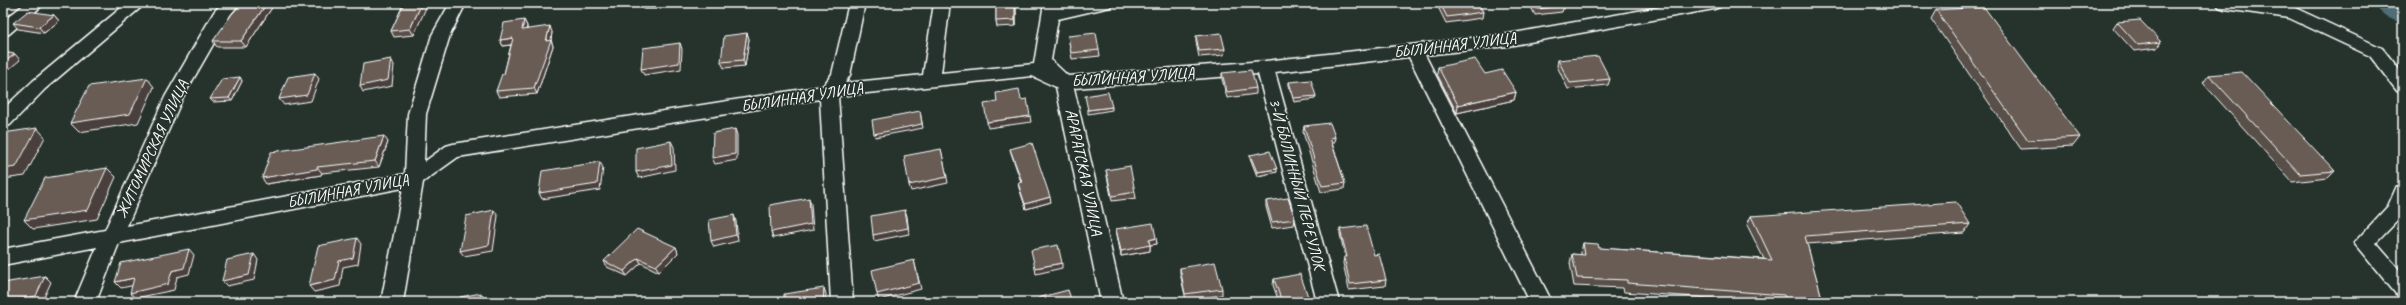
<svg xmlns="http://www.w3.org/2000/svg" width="2406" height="305" font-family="Caveat,sans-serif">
<rect width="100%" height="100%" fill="#26332d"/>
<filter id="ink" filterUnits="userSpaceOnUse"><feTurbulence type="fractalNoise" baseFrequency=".025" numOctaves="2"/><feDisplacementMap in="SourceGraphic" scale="8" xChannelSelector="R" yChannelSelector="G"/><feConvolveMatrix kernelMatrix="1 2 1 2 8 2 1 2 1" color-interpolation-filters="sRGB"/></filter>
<g filter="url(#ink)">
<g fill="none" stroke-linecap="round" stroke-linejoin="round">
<path fill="#4f6d76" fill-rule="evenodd" d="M2373,3H2403V23C2390,20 2380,14 2373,3Z"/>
<g stroke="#fff" stroke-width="3">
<path id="minor" d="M26,3H45L9,34L3,36V21Z
M127,3H146L45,89L10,125L3,127V109L33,81Z
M222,3H240L230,15L183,97L127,226L405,174L408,114L432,35L450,3H466L450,35L426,114L424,162L446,146L453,144L823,86L832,74L849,3H865L850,75L845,83L923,75L934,3H950L941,73L1034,64L1044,3H1060V7L1079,3H1112L1110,7L1058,19L1051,60L1068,76L1265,61L1508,34L1683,3H1722L1720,7L1714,9L1508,46L1425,55L1552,302H1530L1409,57L1275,72L1339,302H1317L1258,74L1074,88L1123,302H1101L1056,87L1032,76L838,96L853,302H831L820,99L458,157L423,182L403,302H381L403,188L119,243L96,302H74L97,247L3,265V249L105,230L165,97L214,12Z
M642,3H658L656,8H644Z
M2217,3H2263L2293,7L2382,48L2403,74V93L2397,91L2370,56L2289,18L2225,9L2219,7Z
M2403,186V215L2376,243L2403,274V296L2396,294L2354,243L2388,206L2396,188Z"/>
</g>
<use href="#minor" fill="#26332d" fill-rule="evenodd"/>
</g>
<path fill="#594f49" stroke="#fff" d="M242,3H275L246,47H217L213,41Z
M404,3L414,35L394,37L391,31Z
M996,3H1016V26L997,27L996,21Z
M1355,3H1383L1356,6Z
M1436,3H1478L1483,12L1482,18L1446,23Z
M1529,3H1562L1564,6L1562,12L1535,15Z
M1936,10L2080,137L2073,146L2021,149L1931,19Z
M54,15L59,21L44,33L18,29L13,23Z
M524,20L527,26V29L552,32L551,40L553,46L537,94L499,97L496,91L504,74L511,45L503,46L500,40Z
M2117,22L2161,42L2157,48L2134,51L2113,28Z
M747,33L749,39L745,66L724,68L721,62Z
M1068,36L1099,50L1100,56L1072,59Z
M1196,36L1225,49L1224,55L1199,57L1196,42Z
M1558,60L1610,79L1608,85L1568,89L1557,66Z
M1438,67L1485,74L1516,92L1514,100L1457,113L1437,74Z
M1222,73L1256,88V94L1227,98L1222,79Z
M2209,75L2335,171L2328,178L2292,182L2203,83Z
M240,77L242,81L232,101L213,102L210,99Z
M1289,82L1316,96L1315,99L1294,102L1289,86Z
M1304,126L1335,137L1334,143H1332L1345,183L1344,189L1321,192L1303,132Z
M388,142L379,167L322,173L321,175L266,184Z
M1010,149L1051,202L1026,209L1019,188L1018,183L1021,182L1011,153Z
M1250,155L1277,172L1257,176L1250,158Z
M1106,170L1135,192L1136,198L1112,201L1107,176Z
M1266,201L1295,219L1294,225L1272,228L1266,207Z
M1751,216L1970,224L1964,233L1807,244L1823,302H1769L1624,292L1623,288L1574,286L1570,263L1572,254L1581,255V252L1583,243L1599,248L1764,259L1747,225Z
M1116,229L1156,238L1157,244L1150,245V251L1121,256L1117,235Z
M1340,229L1374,255L1386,280L1385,286L1349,290L1343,263L1344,257H1345L1340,234Z
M676,247L678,253L659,272L641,263L627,276L607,267L604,261Z
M1180,268L1222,289V295L1186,300L1180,273Z
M1274,279L1310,302H1279L1273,285Z"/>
<path fill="#48403c" stroke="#fff" d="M267,3H275L246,47L241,41Z
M422,3H428L414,35L410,29Z
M1015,3H1016V26L1015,20Z
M54,15L59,21L44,33L39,27Z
M524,20L527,26L525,36L522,30Z
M550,26L552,32L551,40L553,46L537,94L534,88Z
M747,33L749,39L745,66L743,60Z
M513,38L516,44L503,46L500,40Z
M680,43L682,49L681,69L644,75L641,69Z
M15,54L20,60L3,74V63Z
M391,59L394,65L392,86L363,92L360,86Z
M315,73L319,79L311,101L284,105L279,99Z
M240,77L242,81L232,101L229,98Z
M147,78L154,87L138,123L79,132L70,123Z
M1516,92L1514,100L1457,113L1458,105Z
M1112,107V110L1088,114V110Z
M920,111L923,128L875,137L874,134Z
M1030,116L1031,122L988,128L987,122Z
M37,128L45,137L25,176L3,179V169Z
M735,129L737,135V160L715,164L712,158Z
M384,136L388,142L379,167L375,161Z
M671,141L674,147L675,170L639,178L636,172Z
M941,149L948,183L911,191L909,185Z
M600,162L603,168L600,190L542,199L539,193Z
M317,167L322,173L321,175L266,184L262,178Z
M107,168L116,177L97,219L33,229L24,220Z
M1277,169V172L1257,176V172Z
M1050,197L1051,202L1026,209L1025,204Z
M809,198L811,204L813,230L773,238L771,232Z
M494,210L498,216L493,251L464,256L460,251Z
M905,210L907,216L909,234L874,241L873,235Z
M734,215L736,221L738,241L714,247L711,241Z
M357,238L361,244L358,264L343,267L340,286L314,292L309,286L339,261Z
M1156,238L1157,244L1150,245V251L1121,256V251L1149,240Z
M676,247L678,253L659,272L656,266Z
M189,249L194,255L189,274L177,277L174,290L136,298L130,293L172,271Z
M254,254L258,260L254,280L227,286L222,281Z
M638,258L641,263L627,276L624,271Z
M914,260L921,289L879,300L877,294Z
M1062,263V268L1036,274L1035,268Z
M45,276L51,282L42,302H3Z
M134,278L140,284L121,288L115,282Z
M824,288L826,294L825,302H823Z
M481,293L485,299L484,302H480Z"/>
<path fill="#675c55" stroke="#fff" d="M242,3H267L241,41H213L232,14Z
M404,3H422L410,29L391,31Z
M996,3H1015V20L996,21Z
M1440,3H1478L1483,12L1447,17Z
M1534,3H1562L1564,6L1537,9Z
M1984,7L2080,137L2028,140L1936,10Z
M28,11L54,15L39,27L13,23Z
M524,20L522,30L550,26L546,41L551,40L534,88L496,91L502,74H504L513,38L500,40L504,23Z
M2140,20L2161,42L2138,45L2117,22Z
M747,33L743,60L721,62L724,36Z
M1096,33L1099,50L1071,53L1068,36Z
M1221,33L1225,49L1199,51L1196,36Z
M680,43L679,63L641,69L643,48Z
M3,52L15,54L3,63Z
M1598,56L1610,79L1570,83L1558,60Z
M391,59L388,80L360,86L363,64Z
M1475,59L1485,74L1502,70L1516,92L1458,105L1438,67Z
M1251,70L1256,88L1227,92L1222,73Z
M2242,72L2335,171L2300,174L2209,75Z
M315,73L307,95L279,99L288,77Z
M240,77L229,98L210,99L222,79Z
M147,78L130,114L70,123L89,86Z
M1311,80L1316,96L1294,98L1289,82Z
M1019,89L1021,100L1027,99L1030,116L987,122L984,104L997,102L996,93Z
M1108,92L1112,107L1088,110L1085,96Z
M920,111L922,124L874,134L872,120Z
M1330,123L1335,137L1330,138L1345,183L1322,186L1304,126Z
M37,128L16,167L3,169V133Z
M735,129V154L712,158L713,133Z
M384,136L375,161L317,167V169L262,178L271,152Z
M671,141L672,165L636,172V148Z
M1032,143L1050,197L1025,204L1018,183L1022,182L1010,149Z
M941,149L947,177L909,185L904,156Z
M1270,151L1277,169L1257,172L1250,155Z
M600,162L597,184L539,193L542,171Z
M1130,166L1135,192L1112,196L1106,170Z
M107,168L88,210L24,220L45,178Z
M809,198L811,224L771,232L770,205Z
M1288,198L1295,219L1272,222L1266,201Z
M1956,202L1970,224L1805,236L1823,302H1813L1786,300L1784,295L1627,283V280L1577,278L1572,254L1585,255L1583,243L1598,244L1599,248L1772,260L1751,216Z
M494,210L489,245L460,251L466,216Z
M905,210L908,228L873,235L871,216Z
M734,215L736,235L711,241L709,220Z
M1153,223L1156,238L1149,240L1150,245L1121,251L1116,229Z
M1366,226L1374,255L1379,254L1386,280L1350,284L1344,257H1347L1340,229Z
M637,229L676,247L656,266L638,258L624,271L604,261Z
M357,238L353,258L339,261L335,280L309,286L318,246Z
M1058,245L1062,263L1035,268L1031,250Z
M189,249L184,268L172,271L168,284L130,293L134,278L115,282L121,263Z
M254,254L249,275L222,281L227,260Z
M914,260L919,283L877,294L872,270Z
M1215,262L1222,289L1185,294L1180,268Z
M1300,274L1310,302H1282L1274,279Z
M45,276L36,296L3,302V283Z
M824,288L823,302H784V294Z
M1068,290L1072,302H1040L1038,298Z
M481,293L480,302H459L460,297Z
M755,299V302H737Z"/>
</g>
<g text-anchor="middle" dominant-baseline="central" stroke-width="3.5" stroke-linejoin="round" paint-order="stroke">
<g font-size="16" fill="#fff" stroke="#26332d">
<text transform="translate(1455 45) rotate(-7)">БЫЛИННАЯ УЛИЦА</text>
<text transform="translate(1133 77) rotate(-4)">БЫЛИННАЯ УЛИЦА</text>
<text transform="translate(802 97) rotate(-9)">БЫЛИННАЯ УЛИЦА</text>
<text transform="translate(152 149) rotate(-65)">ЖИТОМИРСКАЯ УЛИЦА</text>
<text transform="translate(1084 172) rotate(78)">АРАРАТСКАЯ УЛИЦА</text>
<text transform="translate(1297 184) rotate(75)">3-Й БЫЛИННЫЙ ПЕРЕУЛОК</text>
<text transform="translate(348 191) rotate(-11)">БЫЛИННАЯ УЛИЦА</text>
</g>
</g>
<rect width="2406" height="305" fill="none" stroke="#26332d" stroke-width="16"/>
<rect x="8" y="8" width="2390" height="289" fill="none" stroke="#fff" stroke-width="1.5" filter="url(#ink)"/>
</svg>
